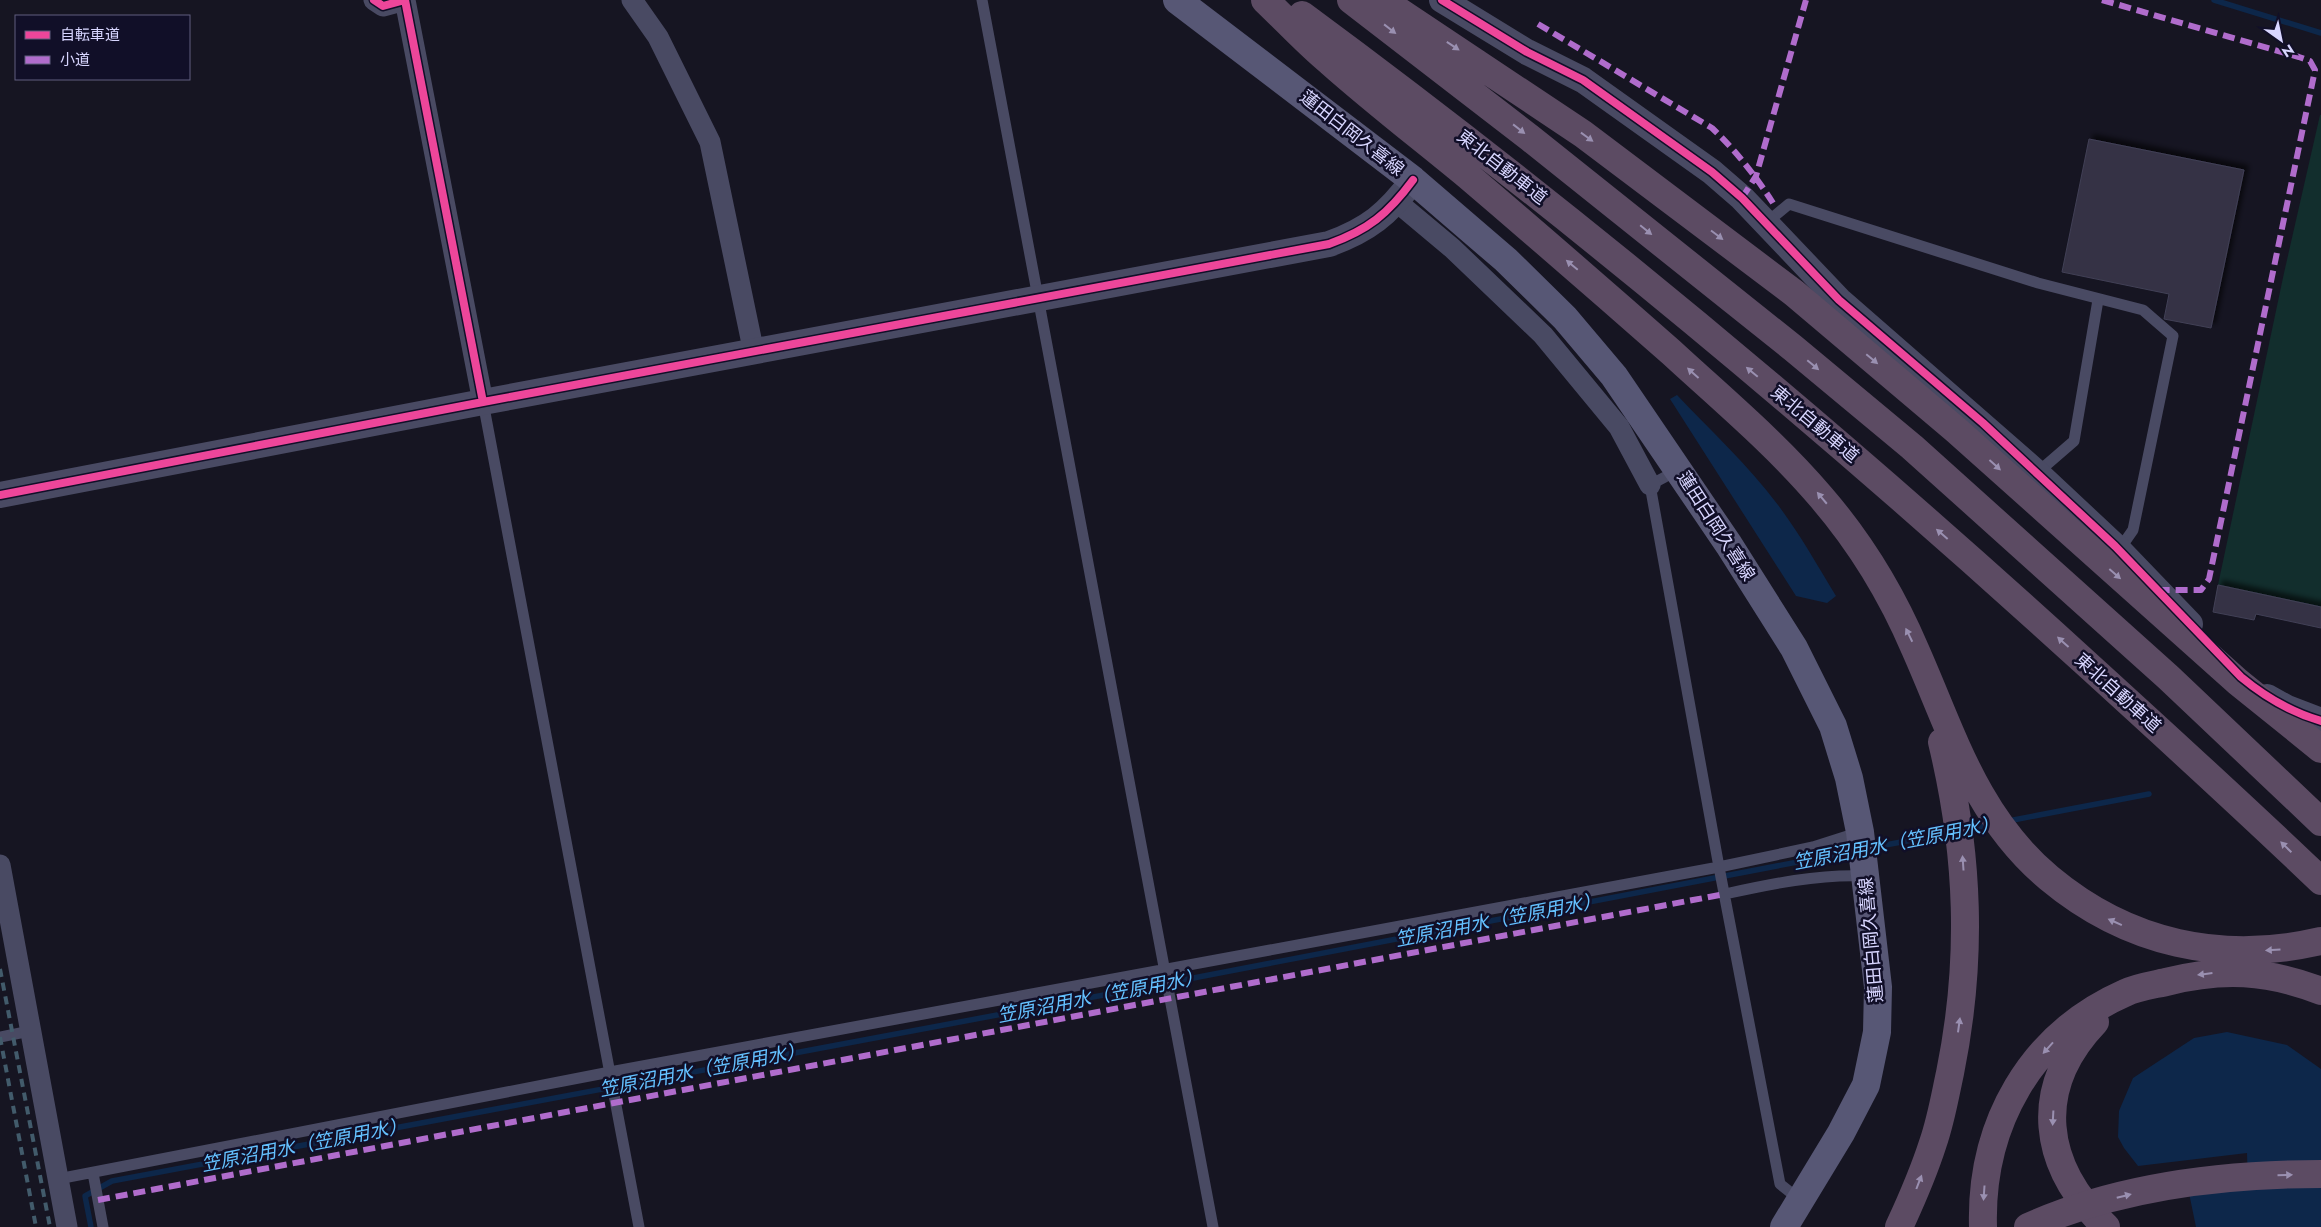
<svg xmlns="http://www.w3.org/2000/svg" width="2321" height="1227" font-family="Jost,'Noto Sans JP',sans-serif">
<defs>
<filter id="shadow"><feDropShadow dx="4.5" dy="-4.5" stdDeviation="2.5" flood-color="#0009"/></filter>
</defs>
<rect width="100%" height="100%" fill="#161522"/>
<path fill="#122e2d" d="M2320,115H2321V607L2218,585L2284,273Z"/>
<path fill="#0d274a" d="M1677,395C1711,431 1748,465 1778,505C1800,534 1817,565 1836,596L1827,603L1796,596L1670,399Z
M2227,1032L2287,1045L2321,1069V1227H2196L2189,1193L2248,1186L2247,1153L2138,1166L2124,1148L2118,1137L2119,1111L2133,1078L2194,1038Z"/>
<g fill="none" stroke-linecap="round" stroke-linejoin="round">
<path stroke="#0d274a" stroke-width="5.5" d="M2214,0L2321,33
M2008,821L2149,794
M1967,829L1992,825
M1869,848L1950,833
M91,1227L85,1196L112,1181L1157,985L1855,851"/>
</g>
<path fill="#343344" stroke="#424056" filter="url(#shadow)" d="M2089,139L2244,170L2211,328L2164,319L2169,294L2062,272Z
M2218,585L2321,607V628L2256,614L2254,620L2213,612Z"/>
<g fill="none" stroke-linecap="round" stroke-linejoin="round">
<path stroke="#494a63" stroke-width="11" d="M982,0L1213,1227
M1765,224L1789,204L2038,283L2143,310L2173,336L2133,530L2119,550
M483,402L639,1227
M1678,470L1650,485L1719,867L1780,1184L1800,1200
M2037,473L2074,441L2098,300
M1725,894C1771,884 1818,874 1865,876
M0,1037L30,1031
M93,1173L103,1227
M58,1179L610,1072L1719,867L1813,847L1860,832"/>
<path stroke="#494a63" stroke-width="21" d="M374,0L383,6L405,0L483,402
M632,0L658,37L710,142L754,353
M1397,202L1452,248L1543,335L1619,427L1650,485
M0,865L67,1227"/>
<path stroke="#494a63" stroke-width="26" d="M1442,0L1527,52L1583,80L1712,172L1742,198L1839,300L2037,473L2115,546L2190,624
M0,495L483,402L1329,244C1368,230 1388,214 1413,180
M2267,697L2287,708L2321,721"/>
<path stroke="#575775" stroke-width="28" d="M1177,0L1413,180L1506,260L1565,318L1614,376L1729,545L1794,648L1833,726L1849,778L1860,832L1878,987L1877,1032L1866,1085L1841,1133L1784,1227"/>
<path stroke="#5c4b63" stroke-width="28" d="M1265,0C1287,21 1307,43 1330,62C1375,102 1422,138 1468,176C1536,234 1604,293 1671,352C1722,399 1776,444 1821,497C1859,541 1892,595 1915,649C1952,732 1975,816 2049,878C2128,944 2222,964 2321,941
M1351,0L1530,138L1793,348L1912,447L2168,677L2321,822
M1382,0L1583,134L1794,293L1956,430L2238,682L2321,749
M1302,15C1576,217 1838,437 2089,666C2167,737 2245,808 2321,881
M2095,1022C2031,1089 2042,1166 2106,1227
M1899,1227C1912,1199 1924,1171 1933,1143C1941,1120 1945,1096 1950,1073C1973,960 1969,854 1942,742
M1983,1227C1980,1125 2030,1035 2125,993C2137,987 2153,985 2166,982C2222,968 2267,970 2321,991"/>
<path stroke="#425b6b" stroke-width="4" stroke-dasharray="8 6" stroke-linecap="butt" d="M0,969L50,1227
M0,1037L36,1227"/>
<path stroke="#5c4b63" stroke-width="28" d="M2028,1227C2119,1186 2223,1174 2321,1174"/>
<path stroke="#b06ccc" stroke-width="6" stroke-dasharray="12 6" stroke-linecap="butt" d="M2102,0L2299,57L2310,61L2315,70L2209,579L2201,590H2157
M1538,24L1712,128C1736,151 1755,175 1773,203
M1742,198L1756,176L1806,0
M98,1200L1725,894"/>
<g stroke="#110f28" stroke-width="11">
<path id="cycleway" d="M374,0L383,6L405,0L483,402
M1442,0L1527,52L1583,80L1712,172L1742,198L1839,300L1983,423L2115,546L2241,677C2265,697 2291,712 2321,721
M0,495L483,402L1329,244C1368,230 1388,214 1413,180"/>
</g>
<use href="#cycleway" stroke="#ed469a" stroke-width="8"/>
</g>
<defs><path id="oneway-solid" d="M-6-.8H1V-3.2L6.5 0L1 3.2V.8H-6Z" transform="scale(1.25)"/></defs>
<g fill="#9a90b1">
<use href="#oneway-solid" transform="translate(1390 29) rotate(38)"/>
<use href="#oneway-solid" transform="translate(1453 46) rotate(34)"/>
<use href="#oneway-solid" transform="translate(1519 129) rotate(38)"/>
<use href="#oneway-solid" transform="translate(1587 137) rotate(36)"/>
<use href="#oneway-solid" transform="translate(1646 230) rotate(39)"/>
<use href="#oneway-solid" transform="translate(1717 235) rotate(37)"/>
<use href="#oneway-solid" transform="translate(1572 265) rotate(-140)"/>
<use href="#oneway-solid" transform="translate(1872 359) rotate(40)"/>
<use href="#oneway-solid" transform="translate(1813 365) rotate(40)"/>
<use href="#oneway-solid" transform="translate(1752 372) rotate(-140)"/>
<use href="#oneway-solid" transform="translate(1693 373) rotate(-138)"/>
<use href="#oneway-solid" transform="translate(1995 465) rotate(42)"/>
<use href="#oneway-solid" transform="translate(1822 498) rotate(-130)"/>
<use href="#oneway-solid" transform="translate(1942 534) rotate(-139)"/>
<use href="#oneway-solid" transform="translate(2115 574) rotate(41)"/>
<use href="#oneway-solid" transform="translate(1909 635) rotate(-116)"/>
<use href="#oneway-solid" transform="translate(2063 642) rotate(-138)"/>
<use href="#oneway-solid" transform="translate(2286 847) rotate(-136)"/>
<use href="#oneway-solid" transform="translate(1963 863) rotate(-94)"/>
<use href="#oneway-solid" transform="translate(2115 922) rotate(-156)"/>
<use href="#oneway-solid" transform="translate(2273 950) rotate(177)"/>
<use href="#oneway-solid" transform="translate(2205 974) rotate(173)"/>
<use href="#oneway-solid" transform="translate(1959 1025) rotate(-82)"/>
<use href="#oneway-solid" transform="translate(2048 1048) rotate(132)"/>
<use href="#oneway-solid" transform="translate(2053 1118) rotate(93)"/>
<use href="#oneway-solid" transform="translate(2285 1175) rotate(-2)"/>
<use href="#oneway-solid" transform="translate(1919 1182) rotate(-69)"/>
<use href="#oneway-solid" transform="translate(1984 1193) rotate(94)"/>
<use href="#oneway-solid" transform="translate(2124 1196) rotate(-14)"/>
</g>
<g text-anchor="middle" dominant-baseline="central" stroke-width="5" stroke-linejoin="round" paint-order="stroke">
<g font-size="18" fill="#d8d6ff" stroke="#110f28">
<text transform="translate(1352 133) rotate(38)">蓮田白岡久喜線</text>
<text transform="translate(1502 167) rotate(38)">東北自動車道</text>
<text transform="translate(1815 424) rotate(40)">東北自動車道</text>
<text transform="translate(1716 526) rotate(57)">蓮田白岡久喜線</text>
<text transform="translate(2118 693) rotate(42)">東北自動車道</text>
<text transform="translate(1871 940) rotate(-95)">蓮田白岡久喜線</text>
</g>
<g font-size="19" font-style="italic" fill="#64c1ff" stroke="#110f28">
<text transform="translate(1896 843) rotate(-11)">笠原沼用水（笠原用水）</text>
<text transform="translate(1498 920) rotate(-11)">笠原沼用水（笠原用水）</text>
<text transform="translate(1100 996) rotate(-11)">笠原沼用水（笠原用水）</text>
<text transform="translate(702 1070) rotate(-11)">笠原沼用水（笠原用水）</text>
<text transform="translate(304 1145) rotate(-11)">笠原沼用水（笠原用水）</text>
</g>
</g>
<rect x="15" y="15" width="175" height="65" fill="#110f28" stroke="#615f7e"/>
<rect x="25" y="31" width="25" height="8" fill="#ed469a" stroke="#615f7e"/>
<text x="60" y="40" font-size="15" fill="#d8d6ff">自転車道</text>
<rect x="25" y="56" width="25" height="8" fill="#b06ccc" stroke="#615f7e"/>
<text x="60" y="65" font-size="15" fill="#d8d6ff">小道</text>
<g transform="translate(2281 40) rotate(147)" stroke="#110f28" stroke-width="4" paint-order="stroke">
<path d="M0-4L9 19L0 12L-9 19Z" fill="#d8d6ff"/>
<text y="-8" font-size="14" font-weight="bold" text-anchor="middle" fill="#d8d6ff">N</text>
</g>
</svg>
